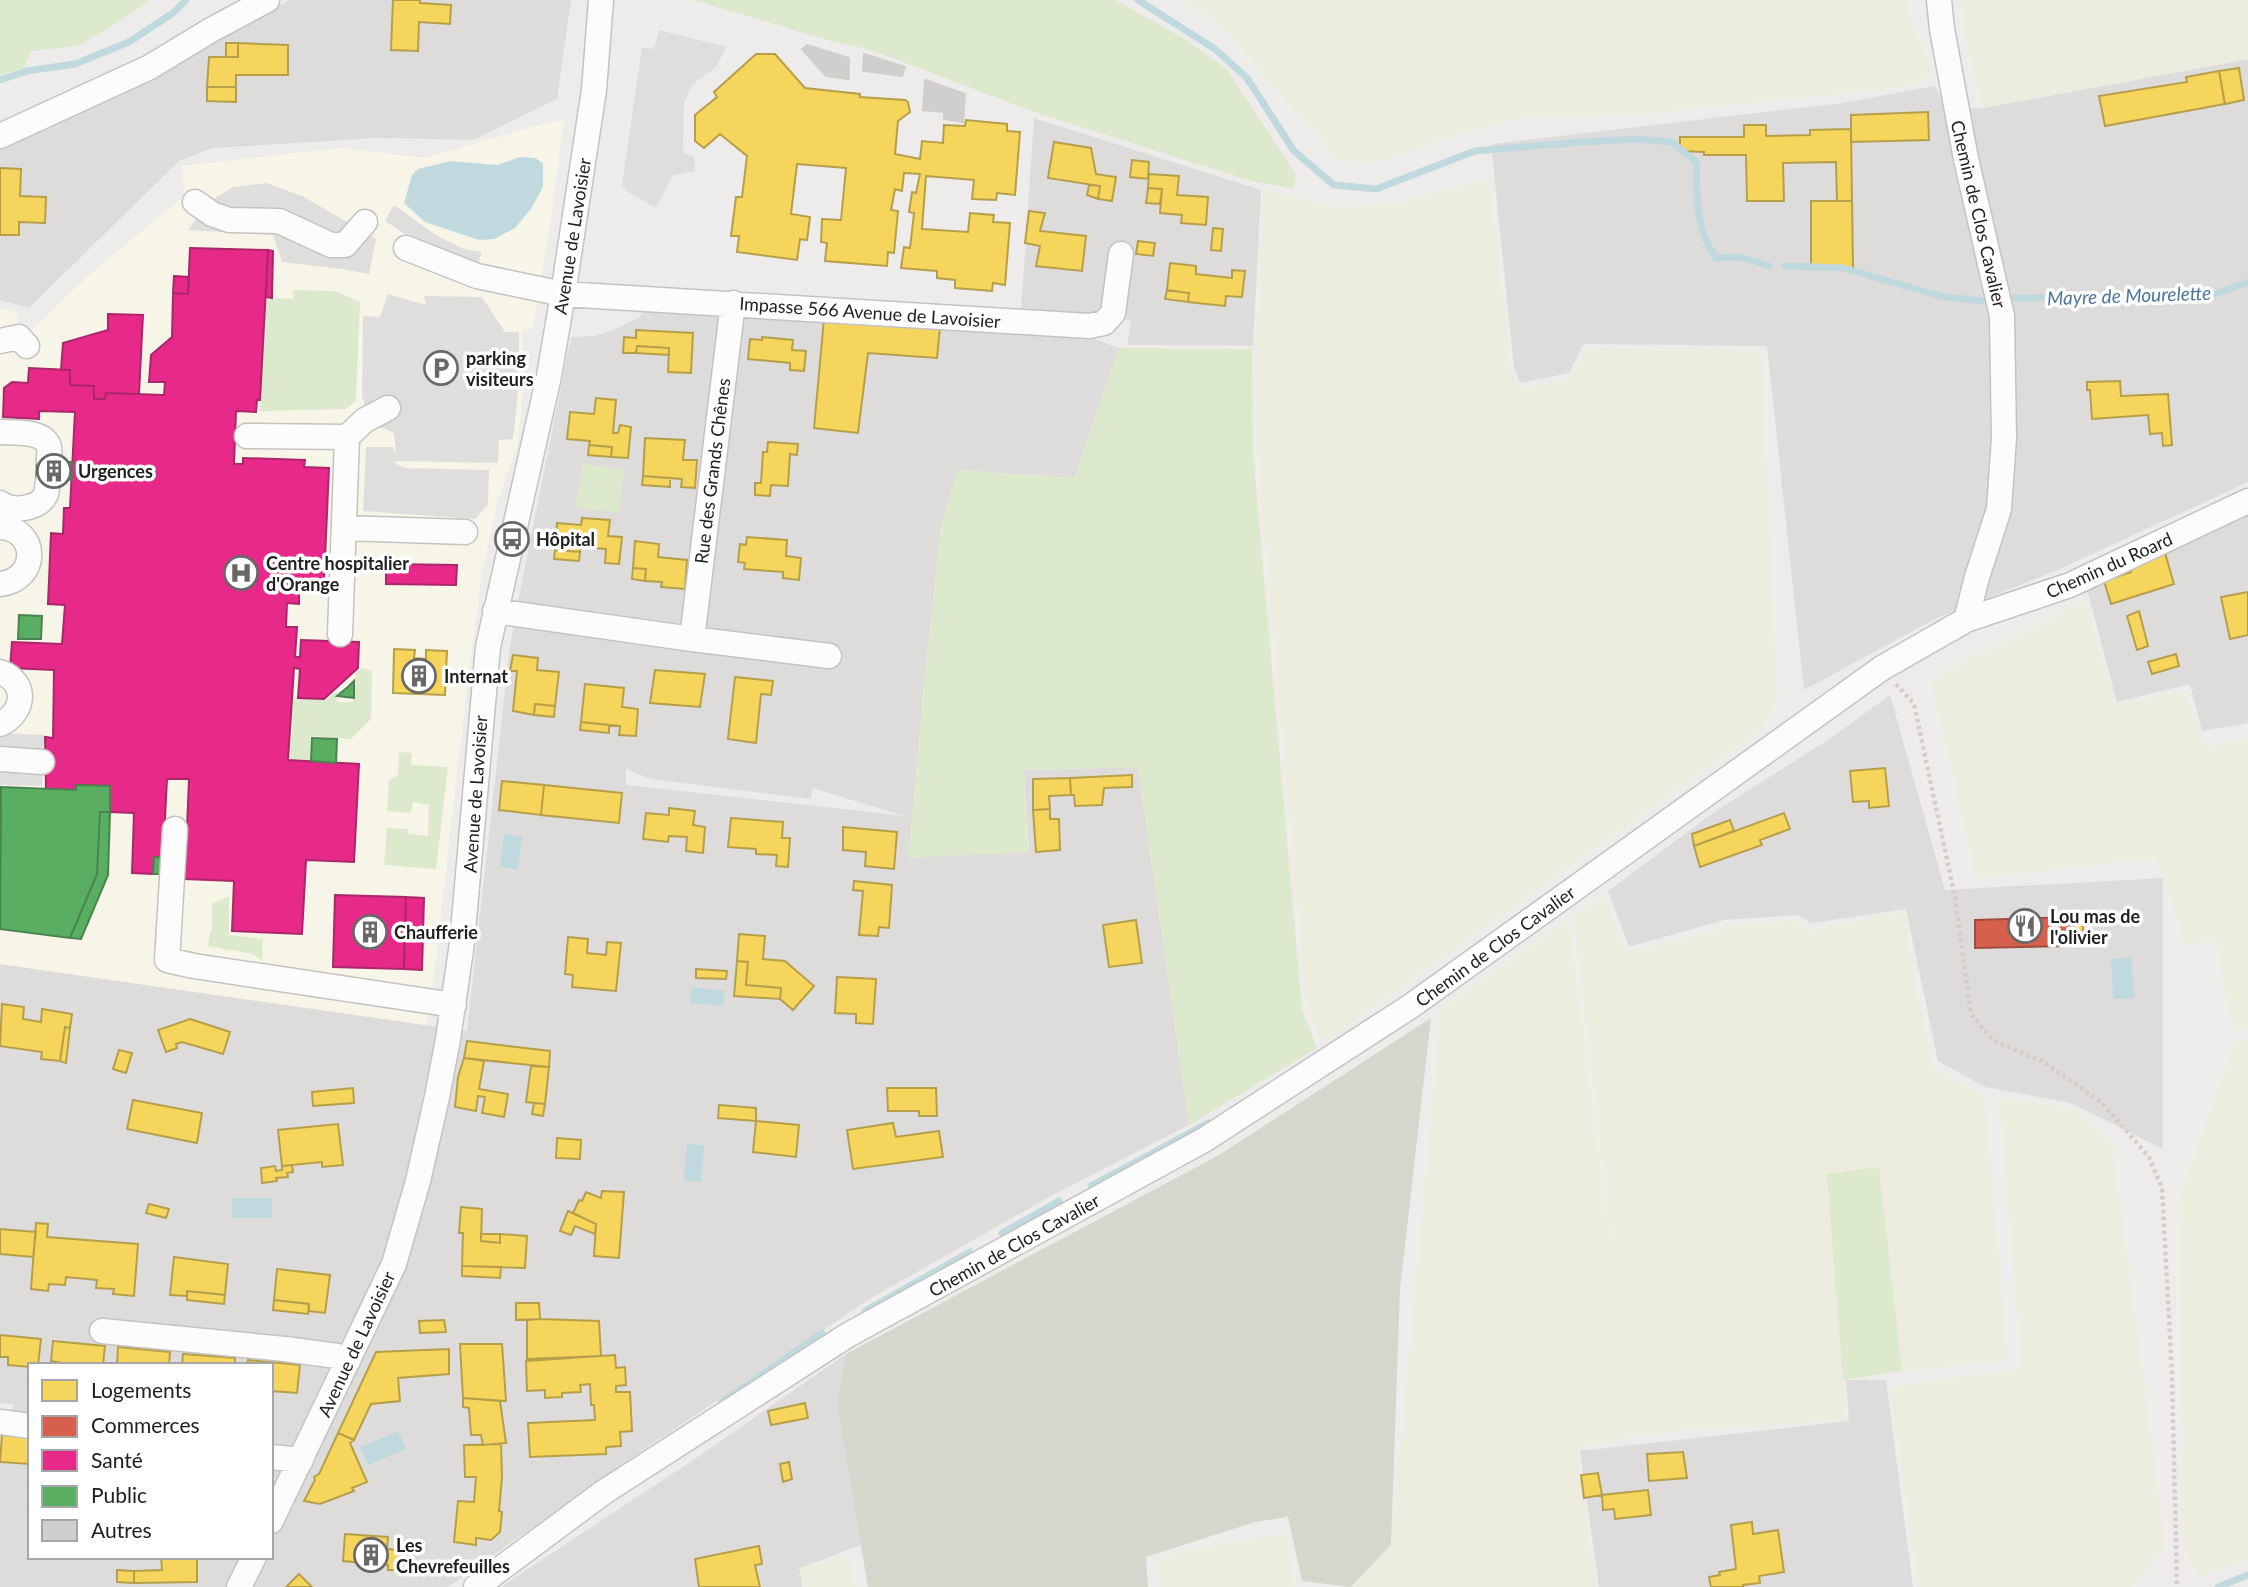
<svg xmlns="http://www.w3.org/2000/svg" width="2248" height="1587" font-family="Lato,sans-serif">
<rect width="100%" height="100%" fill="#eeecea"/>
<path fill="#dedcdb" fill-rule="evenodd" d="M290,0H571L557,99L473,140L379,138L213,148L179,161L29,308L0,300V147L151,75Z
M2248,59V482L2058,570L1937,618L1804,690L1767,346L1584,344L1569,373L1520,383L1514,367L1491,144L1842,103L1935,86L1949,110L1983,108Z
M1034,118L1261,190L1253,346L1127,345L1131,320L1021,312Z
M651,305L1086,336L1119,348L1074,478L958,470L941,527L922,703L1029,852L1024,770L1138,767L1189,1125L1053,1195L873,1297L640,1452L448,1587H0V1413L11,1417L13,1404L0,1403V964L467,1031L509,654L518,601L571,337L595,336L618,328L638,318ZM626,769L651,779L811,799L812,788L905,816L626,785ZM30,1365H271V1557H30Z
M2248,512V723L2202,731L2190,684L2117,702L2088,593L2084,584Z
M1890,695L1945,890L2163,878V1149L2071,1103L1985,1087L1938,1061L1906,909L1812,923L1797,915L1724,920L1629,947L1608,891L1713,813L1834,736Z
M846,1354L837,1403L861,1545L800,1568L802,1587H501L696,1458Z
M1846,1380H1886L1913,1587H1599L1580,1451L1849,1421Z"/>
<path fill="#f6f5e7" d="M564,120L551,220L533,326L522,332L524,382L518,442L497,503L481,578L457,771L435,970L426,1025L0,964V308L18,313L15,333L33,328L88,276L184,196L182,166L341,148L425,158L531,127Z"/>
<path fill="#d7d6cc" d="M1431,1018L1400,1289L1391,1545L1351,1587L1302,1581L1288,1517L1255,1522L1146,1557L1148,1587H868L837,1403L846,1354L1219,1155Z"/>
<path fill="#ededdf" d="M1180,0H1907L1911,22L1934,72L1914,86L1640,114L1514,119L1452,137L1380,163L1339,160L1275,89L1221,25Z
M1960,0H2248V59L1983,108L1968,51Z
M1489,178L1512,375L1520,388L1571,378L1585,348L1762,351L1777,700L1764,728L1324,1043L1306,1006L1257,452L1256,344L1264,189L1336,208L1398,203Z
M2086,599L2115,705L2185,690L2205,747L2248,739V1028L2234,1030L2228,1013L2216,940L2183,945L2165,876L2154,858L1976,879L1931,682L1971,657L2018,636Z
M1604,897L1627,951L1676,941L1728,926L1794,920L1811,930L1904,911L1914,975L1934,1069L1985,1095L2008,1360L1902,1371L1879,1168L1827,1174L1846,1420L1677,1431L1635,1436L1577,1449L1596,1587H1351L1391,1545L1441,1009L1569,919L1621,1324L1573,917Z
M2248,1040V1560L2200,1577L2185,1554L2177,1202L2235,1042Z
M1999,1097L2072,1108L2112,1141L2166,1546L2133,1587H1918L1890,1387L2022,1369Z
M1287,1532L1295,1587H1161L1158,1556Z
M849,1556L856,1587H804L799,1568Z"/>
<path fill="#dce9cc" d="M0,0H149L120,21L78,46L31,51L24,68L0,75Z
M694,0H1115L1183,38L1227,69L1296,175L1293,189L1248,180L1034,112L872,50L828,40Z
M293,290L335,291L360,302L356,401L346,409L260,411L266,298L293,299Z
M1119,348L1252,349L1253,453L1302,1010L1317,1048L1189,1125L1138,767L1024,770L1029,852L908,858L922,703L941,527L958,470L1074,478Z
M583,464L624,470L619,513L575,507Z
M362,668L372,671L371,719L351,739L310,736V760L290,759L293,698L325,700L337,692V702H353L356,673Z
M399,752L412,753L411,765L448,767L436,869L384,865L387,828L408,829V834L428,836L429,805L413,802L411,813L387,811L389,780L398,775Z
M229,896V935L263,939L262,961L253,954L208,946L210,932L212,930V904Z
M1879,1167L1902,1371L1843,1380L1827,1174Z"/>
<path fill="#dfdedd" d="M659,30L727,47L715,68L693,84L684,103L683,153L694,157L695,171L673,175L656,208L630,193L622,185L642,47L654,49Z
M267,183L304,197L376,239L369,274L342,269L282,262L273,235L188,230L208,203L233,187Z
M394,205L436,235L464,249L482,252L476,268L417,242L385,221Z
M388,294L426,305L424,296L482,297L505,332H519V384L513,439L499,440L498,463L395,461L396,464L405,468L489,470L488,504L475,519L363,511L366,447H393L396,455L394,433L383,428L371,429L362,396L363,316L380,317Z
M0,733L44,735L42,786L0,785Z"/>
<path fill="#c0d9df" d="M520,157L535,158L543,163V187L531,209L515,228L494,239L479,240L425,222L404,203L412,175L418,169L450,161L497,165Z
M504,834L522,836L518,870L500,867Z
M2131,957L2135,998L2113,999L2111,959Z
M692,987L725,991L723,1006L690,1003Z
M687,1144L704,1145L701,1182L684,1181Z
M232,1198H272V1218H232Z
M398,1431L406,1449L368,1465L360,1447Z"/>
<path fill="#f6d55c" stroke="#b69f4a" stroke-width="2" d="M393,0H420V3L451,5L450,24L419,22L418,51L391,50Z
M226,43H238V57H226Z
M238,43L288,45V75H236V87H207L209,57H238Z
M756,54H775L805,88L860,94V97L905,100L908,102L910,112L898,121L895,154L920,159L922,141L943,143L944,125L965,126L966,120L1007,124V131L1020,132L1015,195L997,193L996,200L972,199L974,180L926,176L922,229L968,232L970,213L994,215L993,222L1010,223L1005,285L993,283L992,291L955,288V280L937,278V271L901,268L904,247L910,248L914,213L909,212L912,192L916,193L920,174L904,173L902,191L895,189L891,210L898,211L894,253L888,252L887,266L825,261L827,243L821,242L822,219L841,220L846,168L797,164L791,214L810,217L807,240L800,239L797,260L737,252L739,236H731L736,197H742L747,156L720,134L704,148L695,141V115L717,97L714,92Z
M2239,68L2244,100L2225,104L2219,71Z
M2219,71L2225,104L2105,126L2099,96L2187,82L2186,77Z
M207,87H236V102L207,101Z
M1928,112L1929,140L1851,142V115Z
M1744,125H1766V136L1810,135V130L1851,129L1852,201H1837L1836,162L1783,163L1784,201H1747L1746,155H1704V152L1680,151V137H1744Z
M1054,142L1091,148L1096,174L1116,177L1112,201L1098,199L1100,186L1048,178Z
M1132,160L1149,162L1148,179L1130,177Z
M0,168L21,169L20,196L46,197L45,223L19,222V235H0Z
M1149,174L1179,176L1177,195L1208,197L1206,225L1181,223L1182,215L1160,213L1162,189L1148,188Z
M1089,185L1100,186L1098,199L1087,195Z
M1148,188L1162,189L1160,204L1146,203Z
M1811,201H1852L1853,268H1811Z
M1029,211L1045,213L1040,231L1086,236L1082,271L1036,266L1040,246L1025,243Z
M1213,228L1223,229L1221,251L1211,250Z
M1138,241L1155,243L1153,256L1136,254Z
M1170,263L1196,266V274L1232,278V270L1245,271L1242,297L1226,296L1225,306L1188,302L1189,293L1167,290Z
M1167,290L1189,293L1188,302L1165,299Z
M824,319L940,327L937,358L868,353L858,433L814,428Z
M636,330L693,333L691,373L668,372L669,348L637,346L636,353H623L624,337L636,338Z
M762,337L793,340L792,350L806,351L804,371L790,370V363L748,359L750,339L762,340Z
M637,346L669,348V355L636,353Z
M2120,381L2121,396L2168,394L2172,445L2163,446L2162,433L2150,434L2148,415L2092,419L2090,390H2087V382Z
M596,398L616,400L613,433H618L620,425L631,427L628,458L611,457L612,447L589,445L590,441L567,439L570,412L594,414Z
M645,438L685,440L683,460H697L695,488L681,487L682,479L643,476Z
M768,442L798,444L797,455L790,454L788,486L771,485L770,496L755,495V483H761L763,452H767Z
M589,445L612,447L611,457L588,455Z
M643,476L670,478V487L642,485Z
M582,518L610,520L608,536L622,537L619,564L605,563L606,549L580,547V552L555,550L557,523L581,525Z
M747,537L787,540L786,556L801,558L799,580L783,578V572L744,569L745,563L738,562L740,544L746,545Z
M635,541L659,544L658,557L687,560L685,589L661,587L662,582L645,581L646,569L633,568Z
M555,550L580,552L579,561L554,559Z
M2165,553L2174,584L2111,604L2104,581L2131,572V564Z
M633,568L646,569L645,581L632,579Z
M2248,592V635L2230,639L2221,597Z
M2139,611L2148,646L2137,650L2127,616Z
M394,649L415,650L414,658L426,659V650L447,651L445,695L393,693Z
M2176,654L2179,666L2152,674L2148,662Z
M513,655L538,658L537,670L559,672L555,706L535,704L534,715L513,711L517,671H510Z
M655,670L705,674L700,707L650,703Z
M735,677L773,681L771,695L761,694L756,743L728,739Z
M585,684L624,688L622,707L638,709L636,736L619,735L620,726L581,722Z
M535,704L555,706L554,717L534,715Z
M581,722L609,725V733L580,730Z
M1885,768L1889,806L1869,808V801L1853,802L1850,771Z
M1132,775V787L1104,788L1102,805L1075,806L1074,795H1071L1070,778Z
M1070,778L1071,795L1049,796L1050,809L1033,810V779Z
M502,781L544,785L541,815L499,810Z
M544,785L622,793L619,823L541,815Z
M669,808L695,811L693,825L705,827L703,853L686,851L687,837L669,836L668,842L643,839L646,813L669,815Z
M1050,809V819H1059L1060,850L1036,852L1033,810Z
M1784,813L1790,829L1760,840L1762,845L1700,867L1694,846Z
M731,818L783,822L782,838H790L788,867L776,866L777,855L756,854V849L728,847Z
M1730,820L1734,831L1694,846L1692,834Z
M843,827L897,832L894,869L865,866L866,852L843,850Z
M854,881L892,885L889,928L879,927L878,936L859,935L863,891L853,890Z
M2083,916V932L2075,933L2074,917Z
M1136,920L1142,963L1109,967L1103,925Z
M739,934L765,936L763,959L785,961L814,986L793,1010L780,999L781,988L746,985L748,962L737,961Z
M568,937L588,939L587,953L606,955L607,942L621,943L616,991L572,987L573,975L565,974Z
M737,961L748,962L746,985L781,988L780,999L734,996Z
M696,969L727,971L726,979L696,978Z
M837,977L876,979L873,1024L856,1023V1014L835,1013Z
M2,1004L24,1007L23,1019L41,1022L42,1009L72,1014L70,1028L65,1027L60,1061L41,1059L42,1052L0,1046Z
M190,1019L230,1032L223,1054L182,1042L176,1044L177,1048L166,1052L158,1030Z
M65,1027L70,1028L66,1063L60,1061Z
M467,1041L550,1051L549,1067L464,1058Z
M119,1050L132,1053L126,1073L113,1069Z
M464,1058L484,1061L479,1089L508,1094L504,1117L482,1113L485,1097L478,1096L476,1111L455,1107L458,1077Z
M531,1066L549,1067L545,1104L526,1102Z
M353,1088L354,1103L313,1106L312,1092Z
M887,1088H936L937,1116H919V1111H888Z
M133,1100L202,1113L197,1143L127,1129Z
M534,1103L545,1104L543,1116L532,1114Z
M719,1105L756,1108V1121L718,1118Z
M756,1121L799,1125L796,1157L753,1152Z
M893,1123L896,1137L939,1131L943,1157L853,1169L847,1130Z
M338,1124L343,1165L322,1167V1162L282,1166L278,1130Z
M557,1138L581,1140L580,1159L556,1158Z
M292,1165L293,1172L287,1173L288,1177L276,1178L277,1181L262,1183L261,1168L275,1166L276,1171L282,1170V1166Z
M602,1191L624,1192L619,1258L594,1256L596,1224L573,1213L579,1200L582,1201L586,1192L601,1198Z
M149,1204L169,1209L166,1218L146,1213Z
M461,1207L482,1209L481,1241L500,1243V1234L527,1236L525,1268L462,1266L463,1233H459Z
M568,1211L596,1224L595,1234L575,1226L571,1235L560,1231Z
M36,1223L48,1224L47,1237L138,1244L134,1296L113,1294L114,1289L96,1288L97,1280L66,1277L65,1285L49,1284L48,1291L31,1289Z
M0,1229L36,1232L33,1257L0,1254Z
M481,1234H500V1243L481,1241Z
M174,1257L228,1264L225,1295L187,1291V1296L170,1295Z
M462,1266L501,1267L500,1278L462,1276Z
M277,1269L330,1275L325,1313L309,1311V1304L274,1300Z
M187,1291L225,1295L224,1304L187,1300Z
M274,1300L309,1304L308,1314L273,1310Z
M516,1303H539L540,1319L516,1320Z
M540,1319L599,1321L601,1356L527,1359V1320Z
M444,1320L446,1332L420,1333L419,1321Z
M0,1335L41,1339L38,1365H30V1367L8,1365V1357H0Z
M53,1341L105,1346L103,1365H73L51,1361Z
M460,1344H502L506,1401L463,1398Z
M118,1347L170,1352L169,1365H117Z
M449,1349V1374L398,1378L400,1401L371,1404L354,1440L338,1433L376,1352Z
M183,1354L235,1358V1365H182Z
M615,1355L616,1368L625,1367L626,1385L616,1386V1392H630L632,1431L620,1432L621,1446L606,1447V1454L530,1457L528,1423L595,1420L594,1405H591L590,1384L580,1385L581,1392L562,1393V1397L545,1398V1390L527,1391L526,1361Z
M248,1360L300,1365L297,1393L271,1391V1365H247Z
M463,1398L500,1401L506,1443L483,1445L481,1435H471L469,1408L463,1407Z
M805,1403L808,1418L771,1425L768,1411Z
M338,1433L354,1440L350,1443L367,1482L352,1488L354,1491L320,1504L304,1501L315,1480L314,1477L319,1474Z
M2,1435L30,1437V1464L0,1462Z
M501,1444L502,1477L499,1511L502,1512L500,1532L491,1540L476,1538V1545L454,1542L458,1501L474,1502L476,1477H465L464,1445Z
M1683,1452L1687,1478L1649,1481L1647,1454Z
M789,1462L792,1479L783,1482L780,1464Z
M1598,1473L1602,1495L1584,1498L1581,1475Z
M1648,1490L1651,1515L1615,1519L1614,1509L1603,1510L1602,1495Z
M1752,1522L1753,1534L1778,1530L1784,1572L1759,1576L1760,1583L1743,1585V1587H1711L1709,1577L1720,1575L1719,1572L1736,1569L1731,1525Z
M345,1534L388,1537L387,1549L400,1550L398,1570H388V1565L343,1561Z
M759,1546L762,1564L755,1565L760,1587H699L695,1559Z
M161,1557H197V1582L134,1583V1571L162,1570Z
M117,1570L134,1571V1583L117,1582Z
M299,1574L312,1587H286Z"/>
<path fill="#d6604d" stroke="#a04d40" stroke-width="2" d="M2074,917L2075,933H2065L2066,946L1975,948V920Z"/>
<path fill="#e7298a" stroke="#ac276a" stroke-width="2" d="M190,248L268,250L260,400H257L256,412L236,411L234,464H243V458L305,460L304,467L329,468L324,581H312V586H306L305,592H299V604L287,603L286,627H297L295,657H300L301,640L359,642L358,668L324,699L298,698L300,669L294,668L288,760L359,764L354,862L306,860L302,934L232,931L234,881L185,879L189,779H167L163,858L154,857L153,874L132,873L134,813L110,812V786L76,785V790L46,789L45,737L53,738L54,670L10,668L12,642L62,644L65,605L48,604L51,533L63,534L64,508H70L75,412L39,411V419L3,417L4,388L12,382L28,383L29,368L70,370V385L94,386V399H105L106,393L164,395L165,382H149L151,355L172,337L173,293L188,294Z
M268,250L273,251L272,298L266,297Z
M174,276L189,277L188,294L173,293Z
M108,314L143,315L139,394L106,393L105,399H94V386L70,385V370H61L63,343L108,330Z
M386,564L457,565L456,585L386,584Z
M335,895L406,897L404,969L333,967Z
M406,897L424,898L422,970L404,969Z"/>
<path fill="#5aae61" stroke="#49844e" stroke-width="2" d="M37,458L61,459V462H72V480L60,479L59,483L36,482Z
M19,615L42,616L41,639H18Z
M354,681V698L337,696L349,686Z
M312,738L337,739L336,763L311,761Z
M76,785L110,786V812H100L97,874L70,938L0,929L1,787L76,790Z
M100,812H110L108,875L81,939L70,938L97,874Z
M154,857L163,858L162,874H153Z"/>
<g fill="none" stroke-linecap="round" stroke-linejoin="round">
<path stroke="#c0d9df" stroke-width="7" d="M1138,0L1215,49L1247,78L1294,151L1334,185L1376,189L1475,151L1582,142L1636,139L1672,142L1697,163C1696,196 1696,230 1716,258L1740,257L1769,266
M0,80L27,71L75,64L129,42L173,13L186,0
M1785,266L1843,268L1944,297L1984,301
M2007,298L2210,296L2248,282
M1091,1186L1208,1123
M1002,1233L1059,1201
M865,1311L970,1252
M722,1402L822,1333
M2218,1587L2248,1575"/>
</g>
<path fill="#d1cfcd" stroke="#d1cecc" stroke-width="2" d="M807,45L849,58V79L826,76L802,49Z
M864,54L905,67L902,76L863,71Z
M925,80L965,94L963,122L944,119V112L923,110Z"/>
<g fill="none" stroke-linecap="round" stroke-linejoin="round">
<g stroke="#c4c3c2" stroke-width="27">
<path id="minor" d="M1939,0L1942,29L1966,159L2002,316L2004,438L1999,509L1977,577L1966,620
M0,136L150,67L211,30L267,0
M195,202L212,214L229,220L279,221L331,245H345L365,222
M406,248L477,276L563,294L1089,326L1104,323L1113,313L1121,254
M0,341L19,337L27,346
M0,432C14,433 44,430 49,447C50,451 49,455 49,459
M247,436L347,437L365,420L388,408
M0,503C12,512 39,510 46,494C47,490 47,486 48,482
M0,527C39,529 39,580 0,584
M344,528L465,532
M495,611L692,639L733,303
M340,634L347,437
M692,639L829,656
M0,672C28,682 25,713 0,724
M0,759L42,762
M175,829L167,960L194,966L454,1005
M102,1331L285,1349L337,1356L348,1361
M0,1422L30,1426
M271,1457L301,1460
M271,1521L394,1264L418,1181L437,1097L448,1039L462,943L488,647L549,376L563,294L594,90L601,0
M239,1587L254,1557
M476,1587L604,1492L848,1335L1204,1140L1411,1006L1882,668L1966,620L2070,585L2248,501"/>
</g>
<path stroke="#d7cbca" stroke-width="4.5" stroke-dasharray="3.5 3.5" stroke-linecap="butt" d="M1896,684L1914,704L1955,897L1971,1014L1994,1041L2042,1061L2102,1103L2149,1157L2162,1188L2172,1375L2177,1587"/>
<use href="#minor" stroke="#fcfcfc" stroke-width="24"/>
</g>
<defs>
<g id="parking-ring" transform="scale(1.75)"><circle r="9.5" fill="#fff" stroke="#696867" stroke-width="1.5"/><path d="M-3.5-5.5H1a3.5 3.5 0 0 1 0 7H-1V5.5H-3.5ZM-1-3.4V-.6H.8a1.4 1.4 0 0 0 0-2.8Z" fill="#696867"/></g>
<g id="building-ring" transform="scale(1.75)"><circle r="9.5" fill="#fff" stroke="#696867" stroke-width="1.5"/><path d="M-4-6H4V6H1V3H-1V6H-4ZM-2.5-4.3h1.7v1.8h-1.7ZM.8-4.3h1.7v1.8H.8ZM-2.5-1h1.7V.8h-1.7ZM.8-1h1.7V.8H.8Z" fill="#696867"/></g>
<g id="bus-ring" transform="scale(1.75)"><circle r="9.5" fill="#fff" stroke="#696867" stroke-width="1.5"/><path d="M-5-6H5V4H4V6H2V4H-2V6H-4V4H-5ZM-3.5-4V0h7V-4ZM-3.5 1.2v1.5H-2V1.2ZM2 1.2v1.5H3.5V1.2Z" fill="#696867"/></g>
<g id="hospital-ring" transform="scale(1.75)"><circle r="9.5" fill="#fff" stroke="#696867" stroke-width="1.5"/><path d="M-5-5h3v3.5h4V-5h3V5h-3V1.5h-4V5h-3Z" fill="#696867"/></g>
<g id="restaurant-ring" transform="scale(1.75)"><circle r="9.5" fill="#fff" stroke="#696867" stroke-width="1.5"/><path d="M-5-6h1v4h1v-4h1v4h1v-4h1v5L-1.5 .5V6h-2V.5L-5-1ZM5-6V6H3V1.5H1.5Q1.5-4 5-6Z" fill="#696867"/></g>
</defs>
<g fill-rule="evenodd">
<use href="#parking-ring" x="441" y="368"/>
<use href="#building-ring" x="54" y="471"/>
<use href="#bus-ring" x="512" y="539"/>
<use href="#hospital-ring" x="241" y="573"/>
<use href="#building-ring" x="419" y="676"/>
<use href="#restaurant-ring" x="2025" y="926"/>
<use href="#building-ring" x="370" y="932"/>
<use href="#building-ring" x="371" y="1555"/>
</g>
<g text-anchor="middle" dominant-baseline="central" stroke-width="7" stroke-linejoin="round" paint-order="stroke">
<g font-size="18" fill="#212121" stroke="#fff">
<text transform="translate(1979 214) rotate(77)">Chemin de Clos Cavalier</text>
<text transform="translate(572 236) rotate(-81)">Avenue de Lavoisier</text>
<text transform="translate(870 312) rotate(4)">Impasse 566 Avenue de Lavoisier</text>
<text transform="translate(712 471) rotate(-83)">Rue des Grands Chênes</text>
<text transform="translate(2109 565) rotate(-24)">Chemin du Roard</text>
<text transform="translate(475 794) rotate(-86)">Avenue de Lavoisier</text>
<text transform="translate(1495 946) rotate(-36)">Chemin de Clos Cavalier</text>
<text transform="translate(1014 1245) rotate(-29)">Chemin de Clos Cavalier</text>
<text transform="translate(356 1344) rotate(-65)">Avenue de Lavoisier</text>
</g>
<g font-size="18" font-weight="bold" fill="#212121" stroke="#fff" text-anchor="start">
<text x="466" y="358">parking<tspan x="466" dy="21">visiteurs</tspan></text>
<text x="78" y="471">Urgences</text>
<text x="536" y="539">Hôpital</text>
<text x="266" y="563">Centre hospitalier<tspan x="266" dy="21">d'Orange</tspan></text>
<text x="444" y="676">Internat</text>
<text x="2050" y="916">Lou mas de<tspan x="2050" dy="21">l'olivier</tspan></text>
<text x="394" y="932">Chaufferie</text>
<text x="396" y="1545">Les<tspan x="396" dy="21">Chevrefeuilles</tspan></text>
</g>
<g font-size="19" font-style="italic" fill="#4d769a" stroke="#fff">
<text transform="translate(2129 295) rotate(-2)">Mayre de Mourelette</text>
</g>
</g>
<rect x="28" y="1363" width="245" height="196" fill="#ffffff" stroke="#a6a6a6" stroke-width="2"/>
<rect x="42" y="1380" width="35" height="21" fill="#f6d55c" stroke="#a6a6a6" stroke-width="2"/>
<text x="91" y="1398" font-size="21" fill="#212121">Logements</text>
<rect x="42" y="1416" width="35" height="21" fill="#d6604d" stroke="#a6a6a6" stroke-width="2"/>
<text x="91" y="1433" font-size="21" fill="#212121">Commerces</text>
<rect x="42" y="1450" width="35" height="21" fill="#e7298a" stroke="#a6a6a6" stroke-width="2"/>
<text x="91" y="1468" font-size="21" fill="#212121">Santé</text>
<rect x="42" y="1486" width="35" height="21" fill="#5aae61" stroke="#a6a6a6" stroke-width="2"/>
<text x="91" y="1503" font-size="21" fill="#212121">Public</text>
<rect x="42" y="1520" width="35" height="21" fill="#d1cfcd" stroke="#a6a6a6" stroke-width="2"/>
<text x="91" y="1538" font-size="21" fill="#212121">Autres</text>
</svg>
